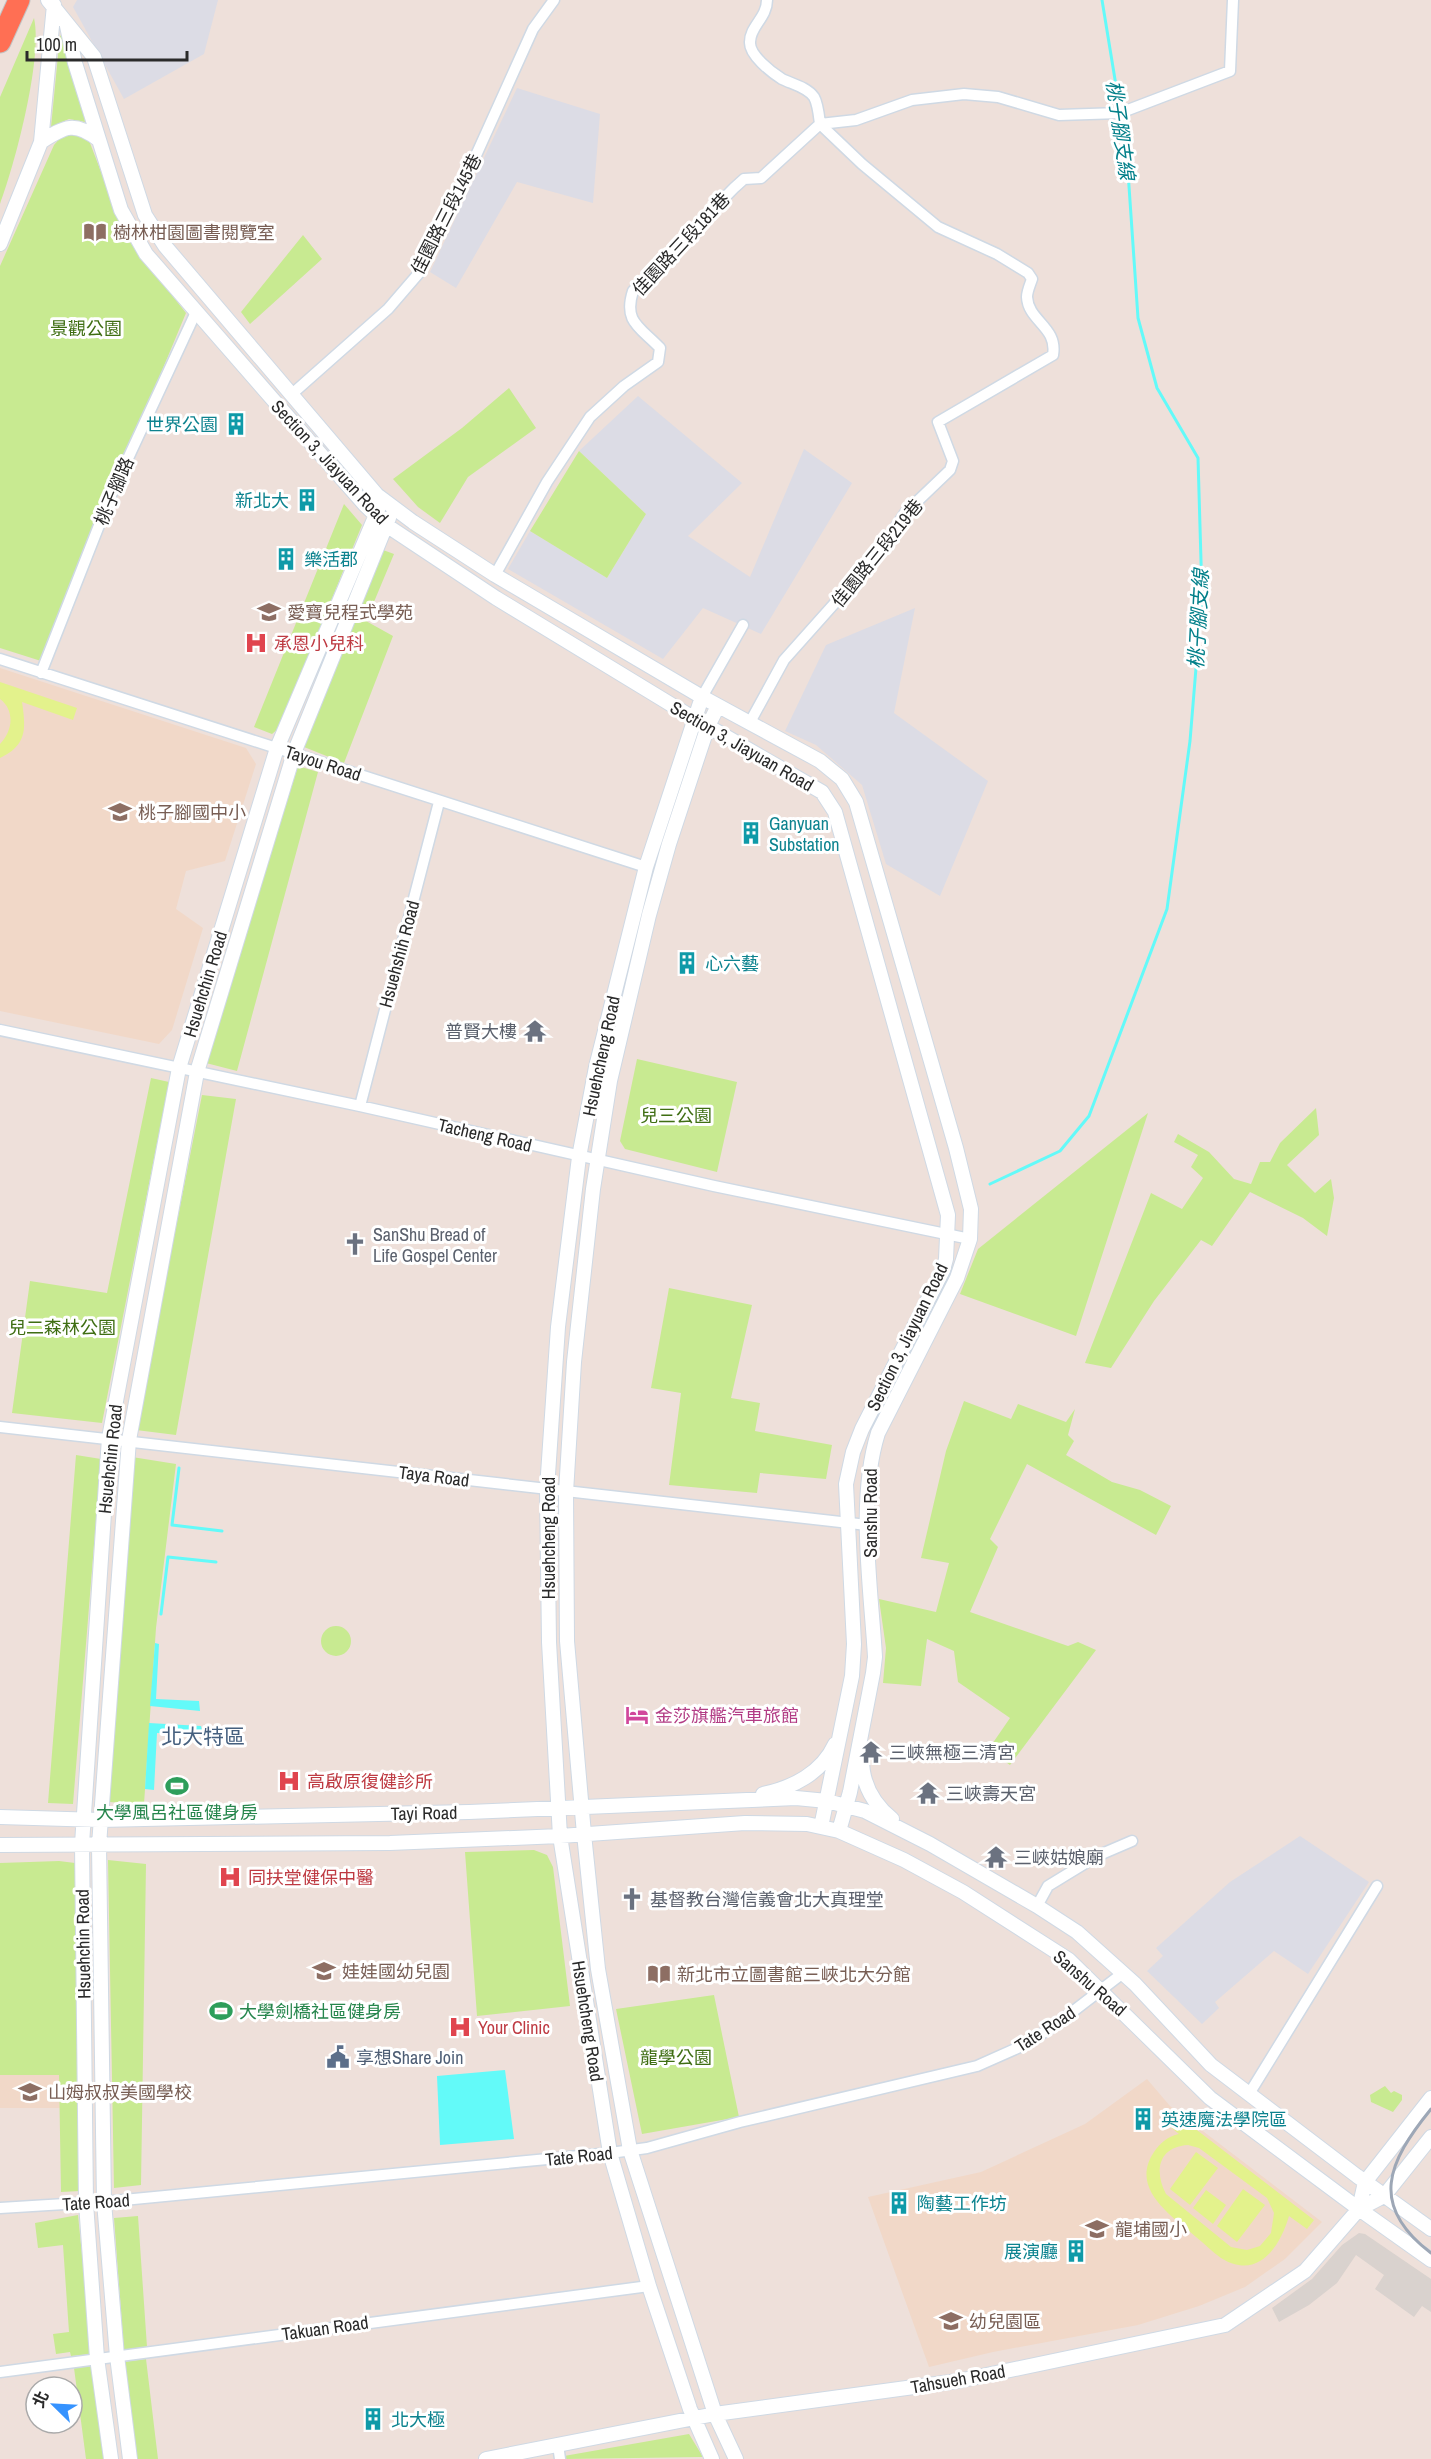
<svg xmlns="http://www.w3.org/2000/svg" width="1431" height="2459" font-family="'Archivo Narrow','Noto Sans TC',sans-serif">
<rect width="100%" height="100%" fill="#eee0da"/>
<path fill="#dcdce5" d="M77,0H218L204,54L124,99L73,7Z
M517,88L600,114L593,203L517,182L456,288L430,272Z
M638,396L742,483L688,536L750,577L804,449L852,483L761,634L703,608L663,659L508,569L530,531L607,578L646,514L579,451Z
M915,608L894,713L988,781L940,896L886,864L862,785L816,745L785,731L826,645Z
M1300,1836L1369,1882L1308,1974L1274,1951L1215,2002L1219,2008L1202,2024L1147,1971L1163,1956L1156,1948L1230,1882Z"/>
<path fill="#f1d8c8" d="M0,668L246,748L256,764L225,861L186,871L176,909L203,928L172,1030L159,1044L0,1011Z
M0,2075H59L60,2108H0Z
M1147,2079L1170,2106L1322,2222L1285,2259L1245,2287L1199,2306L1138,2325L993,2352L929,2367L868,2197L981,2172L1085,2124Z"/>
<path fill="#c8ea91" d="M34,18C43,58 15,164 0,204V97Z
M60,35L78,64L85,122L69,119L51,127Z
M72,133L83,136L90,143L126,237L186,313L41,661L0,648V266L54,145L62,136Z
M303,235L322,259L250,324L241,312Z
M509,388L536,428L468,477L440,523L418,507L393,479L462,428Z
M579,451L646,514L607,578L530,531Z
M344,504L362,525L279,728L272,734L254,727Z
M383,550L394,554L366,621L393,636L344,763L304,747Z
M298,766L318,772L237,1071L206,1063Z
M637,1059L737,1082L717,1172L625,1149L620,1141Z
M151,1078L169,1082L102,1423L12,1413L30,1281L107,1293Z
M202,1095L236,1099L176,1435L136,1430Z
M1316,1108L1319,1135L1287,1165L1315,1193L1331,1179L1334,1198L1327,1236L1303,1218L1250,1192L1212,1246L1201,1240L1154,1301L1111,1368L1085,1363L1151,1193L1182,1209L1203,1178L1191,1167L1198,1155L1174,1142L1178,1134L1209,1152L1234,1179L1251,1184L1260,1162H1270L1280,1143Z
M1148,1113L1076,1336L960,1294L978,1249Z
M669,1288L752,1305L731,1398L760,1403L755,1431L832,1445L826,1479L760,1473L757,1493L669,1485L681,1393L651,1388Z
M964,1401L1011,1419L1018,1404L1066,1422L1075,1409L1068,1435L1074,1441L1066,1455L1112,1482L1140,1490L1171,1506L1156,1535L1027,1464L990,1539L998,1547L970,1612L1068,1646L1078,1642L1096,1650L1010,1765L988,1750L1010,1718L958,1682L954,1651L927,1639L921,1686L883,1683L886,1648L879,1599L936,1612L949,1563L921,1558L946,1451Z
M76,1455L101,1459L73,1804L48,1803Z
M132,1457L176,1464L156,1628L144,1804L109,1802Z
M321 1641a15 15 0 1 1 30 0a15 15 0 1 1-30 0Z
M534,1850L547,1855L553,1867L570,2006L477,2016L465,1852Z
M108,1860L146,1864L141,2185L114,2188Z
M59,1861L75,1863L80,2191L61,2192L59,2075H0V1863Z
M714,1995L739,2117L642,2134L616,2009Z
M1385,2086L1391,2093L1394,2091L1402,2095V2100L1393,2112L1371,2102L1370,2095Z
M78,2215L92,2354L71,2356L70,2352L56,2354L53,2334L69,2332L63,2245L38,2248L35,2223Z
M138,2216L147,2347L124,2351L114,2218Z
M146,2359L158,2459H135L122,2362Z
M93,2366L104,2459H86L74,2368Z
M689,2434L703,2457L565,2459L564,2456Z"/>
<path fill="#e3f28c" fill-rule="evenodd" d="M0,682L77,708L73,720L22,702C26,729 27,745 0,758V744C13,731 15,710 0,699Z
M1176,2114L1314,2220L1307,2229L1289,2216C1280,2247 1258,2281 1221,2258C1212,2252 1204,2243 1196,2237C1172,2216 1129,2189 1154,2152C1160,2143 1168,2136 1179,2134L1168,2125ZM1188,2145L1199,2148L1267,2198L1274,2213L1271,2233L1260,2246L1247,2250L1231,2247L1166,2194C1154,2171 1158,2147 1188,2145Z
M1196,2152L1218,2168L1190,2205L1170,2189Z
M1243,2189L1265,2205L1237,2242L1217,2226Z
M1206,2190L1226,2205L1213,2224L1193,2208Z"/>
<path fill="#d9d2ce" d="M1359,2233L1365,2234L1431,2279V2312L1422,2306L1414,2317L1375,2289L1384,2275L1356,2255L1337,2283L1309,2305L1279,2322L1272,2308L1312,2279L1342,2245Z"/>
<path fill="#63faf9" d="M155,1643L159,1644L156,1699L199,1701L200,1711L150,1706Z
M149,1723L201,1726L203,1735L157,1733L154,1790L145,1789Z
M505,2070L514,2139L440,2145L437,2076Z"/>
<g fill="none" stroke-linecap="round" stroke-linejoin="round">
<path stroke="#63faf9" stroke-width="3" d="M1102,0L1120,110
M990,1184L1060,1151L1089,1116L1167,909L1190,741L1202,595L1198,458L1157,388L1138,318L1127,157L1121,116
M179,1468L172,1525L222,1531
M161,1614L168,1557L216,1562"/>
<g stroke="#cfd9e4" stroke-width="13">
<path id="minor" d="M767,0C767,18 750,26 750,42C749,55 771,72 782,79C792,84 807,87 814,97C818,104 819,116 820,124
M820,124L856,120L912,100L964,94L998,97L1059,115L1120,113L1230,71L1233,0
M292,394L388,309L419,273L459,193L533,29L554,0
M495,575L547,482L590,417L624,386L658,362L660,348C640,327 623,322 633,291L734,188L744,179L761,178L820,124
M0,659C215,729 430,799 646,867
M41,673L111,495L196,312
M702,697L743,625
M749,724L784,660L875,558L905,513L950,470L953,461L938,422L1053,355C1058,327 1028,321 1027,297C1027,291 1030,285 1032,279L1028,273L997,254L938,227L862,164L820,124
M0,1030L360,1106L714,1186L970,1239
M360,1106L439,802
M0,1427L867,1525
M1037,1906L1048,1886L1097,1856L1132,1841
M1249,2094L1377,1886
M0,2208L113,2201L610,2153L647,2148L740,2122L977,2066L1022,2046L1054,2026L1123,1973
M0,2372L649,2286
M558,2445L560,2459"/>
</g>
<g stroke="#cfd9e4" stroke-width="16">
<path id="tertiary" d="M48,0L94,57L145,215L165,246L377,495L413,522L495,575L702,697L820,761L842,779L856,802L956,1148L971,1209L970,1239L957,1278L878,1433C857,1500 871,1587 875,1657L873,1673L850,1792L839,1831
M67,26L75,63L121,210L146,254L365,505L386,525L496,598L685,713L822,792L835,812L948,1215L946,1259L943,1270L862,1429L853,1452L846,1484L854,1644L852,1676L821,1827
M41,142C65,126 75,121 99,140
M0,244L41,142L54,5
M702,697L646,867L596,1067L579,1157L558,1327L547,1489L549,1642L560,1836L610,2153L649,2286L690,2409L712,2459
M718,706L708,726L669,844L649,915L610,1081L593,1189L574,1362L566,1492L567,1641L584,1834L598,1969L630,2150L715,2414L736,2459
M862,1755C861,1781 871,1802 892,1819
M763,1794C792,1788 822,1773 835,1744
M0,1817L100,1820L469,1812L796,1798L827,1801L865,1811L930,1844L1037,1906L1077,1932L1135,1984L1211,2065L1357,2176L1431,2229
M0,1845L390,1843L560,1836L745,1823L807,1824L839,1831L904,1860L963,1892L1069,1960L1210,2098L1359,2209L1431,2260
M1359,2209L1384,2196L1431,2137
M111,2459L97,2358L86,2203L82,1844L109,1438L179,1068L277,748L378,510
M130,2459L117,2356L104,2202L99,1845L129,1440L197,1072L294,753L389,518
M486,2459L715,2414L958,2381L1225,2325L1305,2271L1359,2209L1365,2182L1431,2098"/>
</g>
<g stroke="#c3c3c3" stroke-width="23">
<path id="motorway" d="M0,42L19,0"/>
</g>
<use href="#minor" stroke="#fff" stroke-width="10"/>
<use href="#tertiary" stroke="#fff" stroke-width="14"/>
<use href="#motorway" stroke="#ff6f54" stroke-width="21"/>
<path stroke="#9da7b6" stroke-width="3" d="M1431,2109C1388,2162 1368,2205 1431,2253"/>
</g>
<defs>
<g id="library-bare" transform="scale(1.8)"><path d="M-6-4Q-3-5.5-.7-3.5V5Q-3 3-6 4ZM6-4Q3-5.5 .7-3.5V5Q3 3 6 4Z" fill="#8d6e63" stroke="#fff" stroke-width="2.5" paint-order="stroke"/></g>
<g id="building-bare" transform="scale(1.8)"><path d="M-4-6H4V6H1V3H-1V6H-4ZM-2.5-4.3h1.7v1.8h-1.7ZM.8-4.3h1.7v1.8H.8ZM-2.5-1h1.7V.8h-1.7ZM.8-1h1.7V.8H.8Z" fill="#0f9aa8" stroke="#fff" stroke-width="2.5" paint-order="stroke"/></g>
<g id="school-bare" transform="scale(1.8)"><path d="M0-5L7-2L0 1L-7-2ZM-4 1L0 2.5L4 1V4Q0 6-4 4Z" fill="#8d6e63" stroke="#fff" stroke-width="2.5" paint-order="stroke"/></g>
<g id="hospital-bare" transform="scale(1.8)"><path d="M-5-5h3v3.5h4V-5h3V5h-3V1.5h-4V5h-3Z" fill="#e0444e" stroke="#fff" stroke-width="2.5" paint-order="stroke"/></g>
<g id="temple-bare" transform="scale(1.8)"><path d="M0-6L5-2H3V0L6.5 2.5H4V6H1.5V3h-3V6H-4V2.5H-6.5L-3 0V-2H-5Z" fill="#6b7280" stroke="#fff" stroke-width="2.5" paint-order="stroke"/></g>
<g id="church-bare" transform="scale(1.8)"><path d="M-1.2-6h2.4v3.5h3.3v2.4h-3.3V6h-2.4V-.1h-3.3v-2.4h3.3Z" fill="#6b7280" stroke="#fff" stroke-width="2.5" paint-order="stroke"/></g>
<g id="hotel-bare" transform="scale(1.8)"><path d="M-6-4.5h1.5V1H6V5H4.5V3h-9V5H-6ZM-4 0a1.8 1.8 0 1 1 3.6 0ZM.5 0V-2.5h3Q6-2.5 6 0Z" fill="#d1479c" stroke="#fff" stroke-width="2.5" paint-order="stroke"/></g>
<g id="stadium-bare" transform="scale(1.8)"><path d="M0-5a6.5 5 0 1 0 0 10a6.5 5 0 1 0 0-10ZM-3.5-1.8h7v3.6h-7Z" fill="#2e9e5b" stroke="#fff" stroke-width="2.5" paint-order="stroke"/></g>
<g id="civic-bare" transform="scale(1.8)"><path d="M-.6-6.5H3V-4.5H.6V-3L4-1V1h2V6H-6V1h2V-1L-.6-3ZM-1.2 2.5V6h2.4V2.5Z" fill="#5c6f8a" stroke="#fff" stroke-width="2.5" paint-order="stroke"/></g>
</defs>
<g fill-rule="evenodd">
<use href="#library-bare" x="95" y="232"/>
<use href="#building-bare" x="236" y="424"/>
<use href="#building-bare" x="307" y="500"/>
<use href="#building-bare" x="286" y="559"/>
<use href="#school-bare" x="269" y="612"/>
<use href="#hospital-bare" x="256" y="643"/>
<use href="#school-bare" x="120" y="812"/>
<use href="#building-bare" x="751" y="833"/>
<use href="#building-bare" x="687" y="963"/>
<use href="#temple-bare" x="535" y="1031"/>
<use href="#church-bare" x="355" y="1244"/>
<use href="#hotel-bare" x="637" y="1715"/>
<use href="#temple-bare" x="871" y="1752"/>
<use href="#hospital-bare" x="289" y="1781"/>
<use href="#stadium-bare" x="177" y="1786"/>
<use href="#temple-bare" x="928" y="1793"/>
<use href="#temple-bare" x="996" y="1857"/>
<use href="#hospital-bare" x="230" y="1877"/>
<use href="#church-bare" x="632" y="1899"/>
<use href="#school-bare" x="324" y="1971"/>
<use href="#library-bare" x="659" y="1974"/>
<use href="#stadium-bare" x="221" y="2011"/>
<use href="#hospital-bare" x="460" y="2027"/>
<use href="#civic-bare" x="338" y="2057"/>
<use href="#school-bare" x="30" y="2092"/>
<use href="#building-bare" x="1143" y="2119"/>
<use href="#building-bare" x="899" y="2203"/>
<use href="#school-bare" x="1097" y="2229"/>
<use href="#building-bare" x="1076" y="2251"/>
<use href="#school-bare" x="951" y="2321"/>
<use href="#building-bare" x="373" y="2419"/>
</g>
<g text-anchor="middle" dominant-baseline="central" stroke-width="6" stroke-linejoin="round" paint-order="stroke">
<g font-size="18" fill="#2a2a2a" stroke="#fff">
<text transform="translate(446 214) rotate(-63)">佳園路三段145巷</text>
<text transform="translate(681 244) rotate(-47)">佳園路三段181巷</text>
<text transform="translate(330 462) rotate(47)">Section 3, Jiayuan Road</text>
<text transform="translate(114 491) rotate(-67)">桃子腳路</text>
<text transform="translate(877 553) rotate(-51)">佳園路三段219巷</text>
<text transform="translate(742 746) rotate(30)">Section 3, Jiayuan Road</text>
<text transform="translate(323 763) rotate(18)">Tayou Road</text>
<text transform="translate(399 954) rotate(-75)">Hsuehshih Road</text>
<text transform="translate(205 984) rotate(-73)">Hsuehchin Road</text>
<text transform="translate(601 1056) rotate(-78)">Hsuehcheng Road</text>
<text transform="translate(485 1135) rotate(13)">Tacheng Road</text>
<text transform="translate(907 1337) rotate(-64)">Section 3, Jiayuan Road</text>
<text transform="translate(110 1459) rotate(-84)">Hsuehchin Road</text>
<text transform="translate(434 1476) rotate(7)">Taya Road</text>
<text transform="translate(870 1513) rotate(-90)">Sanshu Road</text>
<text transform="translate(548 1538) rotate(-90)">Hsuehcheng Road</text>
<text transform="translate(424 1813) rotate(-1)">Tayi Road</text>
<text transform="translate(83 1944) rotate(-91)">Hsuehchin Road</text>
<text transform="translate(1090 1983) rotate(41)">Sanshu Road</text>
<text transform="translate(588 2021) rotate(81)">Hsuehcheng Road</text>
<text transform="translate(1045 2029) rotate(-33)">Tate Road</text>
<text transform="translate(579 2156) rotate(-6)">Tate Road</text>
<text transform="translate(96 2202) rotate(-4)">Tate Road</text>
<text transform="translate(325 2328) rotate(-8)">Takuan Road</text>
<text transform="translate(958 2379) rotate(-10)">Tahsueh Road</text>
</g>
<g font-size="18" fill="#785e54" stroke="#fff" text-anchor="start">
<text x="113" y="232">樹林柑園圖書閱覽室</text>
<text x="287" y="612">愛寶兒程式學苑</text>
<text x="138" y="812">桃子腳國中小</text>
<text x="342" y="1971">娃娃國幼兒園</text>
<text x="677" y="1974">新北市立圖書館三峽北大分館</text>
<text x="48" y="2092">山姆叔叔美國學校</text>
<text x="1115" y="2229">龍埔國小</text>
<text x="969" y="2321">幼兒園區</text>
</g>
<g font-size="18" fill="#3f6e13" stroke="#fff">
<text x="86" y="328">景觀公園</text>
<text x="676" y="1115">兒三公園</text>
<text x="62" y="1327">兒二森林公園</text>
<text x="676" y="2057">龍學公園</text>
</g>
<g font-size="18" fill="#0d838f" stroke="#fff" text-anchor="start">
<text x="218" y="424" text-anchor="end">世界公園</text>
<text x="289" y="500" text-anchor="end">新北大</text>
<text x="304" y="559">樂活郡</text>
<text x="769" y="823">Ganyuan<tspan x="769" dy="21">Substation</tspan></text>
<text x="705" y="963">心六藝</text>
<text x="1161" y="2119">英速魔法學院區</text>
<text x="917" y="2203">陶藝工作坊</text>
<text x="1058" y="2251" text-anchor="end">展演廳</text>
<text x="391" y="2419">北大極</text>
</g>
<g font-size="18" fill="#be3a42" stroke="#fff" text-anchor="start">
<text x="274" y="643">承恩小兒科</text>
<text x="307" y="1781">高啟原復健診所</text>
<text x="248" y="1877">同扶堂健保中醫</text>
<text x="478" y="2027">Your Clinic</text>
</g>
<g font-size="18" fill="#5b616d" stroke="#fff" text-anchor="start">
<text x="517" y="1031" text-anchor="end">普賢大樓</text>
<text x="373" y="1234">SanShu Bread of<tspan x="373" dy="21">Life Gospel Center</tspan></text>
<text x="889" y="1752">三峽無極三清宮</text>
<text x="946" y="1793">三峽壽天宮</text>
<text x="1014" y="1857">三峽姑娘廟</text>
<text x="650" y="1899">基督教台灣信義會北大真理堂</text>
</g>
<g font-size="18" fill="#b23c85" stroke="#fff" text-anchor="start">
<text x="655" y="1715">金莎旗艦汽車旅館</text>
</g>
<g font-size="18" fill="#27864d" stroke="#fff">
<text x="177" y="1812">大學風呂社區健身房</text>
<text x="239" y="2011" text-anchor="start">大學劍橋社區健身房</text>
</g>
<g font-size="18" fill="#4e5e75" stroke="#fff" text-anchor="start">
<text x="356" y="2057">享想Share Join</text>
</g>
<g font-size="20" font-style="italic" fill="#03808a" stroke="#fff">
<text transform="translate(1121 130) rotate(82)">桃子腳支線</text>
<text transform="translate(1198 619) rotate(-87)">桃子腳支線</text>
</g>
<g font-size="21" fill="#46607f" stroke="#fff">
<text x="203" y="1736">北大特區</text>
</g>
</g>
<g transform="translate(54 2405) rotate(294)"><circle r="28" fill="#ffffff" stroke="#aaaaaa" stroke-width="1.5"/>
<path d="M0-4.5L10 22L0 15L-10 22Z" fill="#3693ff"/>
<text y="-9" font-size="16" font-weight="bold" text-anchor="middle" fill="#2a2a2a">北</text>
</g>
<path d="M27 51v9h160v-9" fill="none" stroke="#2a2a2a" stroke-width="3"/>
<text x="36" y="51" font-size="18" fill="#2a2a2a" stroke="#ffffff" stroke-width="4.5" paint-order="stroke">100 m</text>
</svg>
